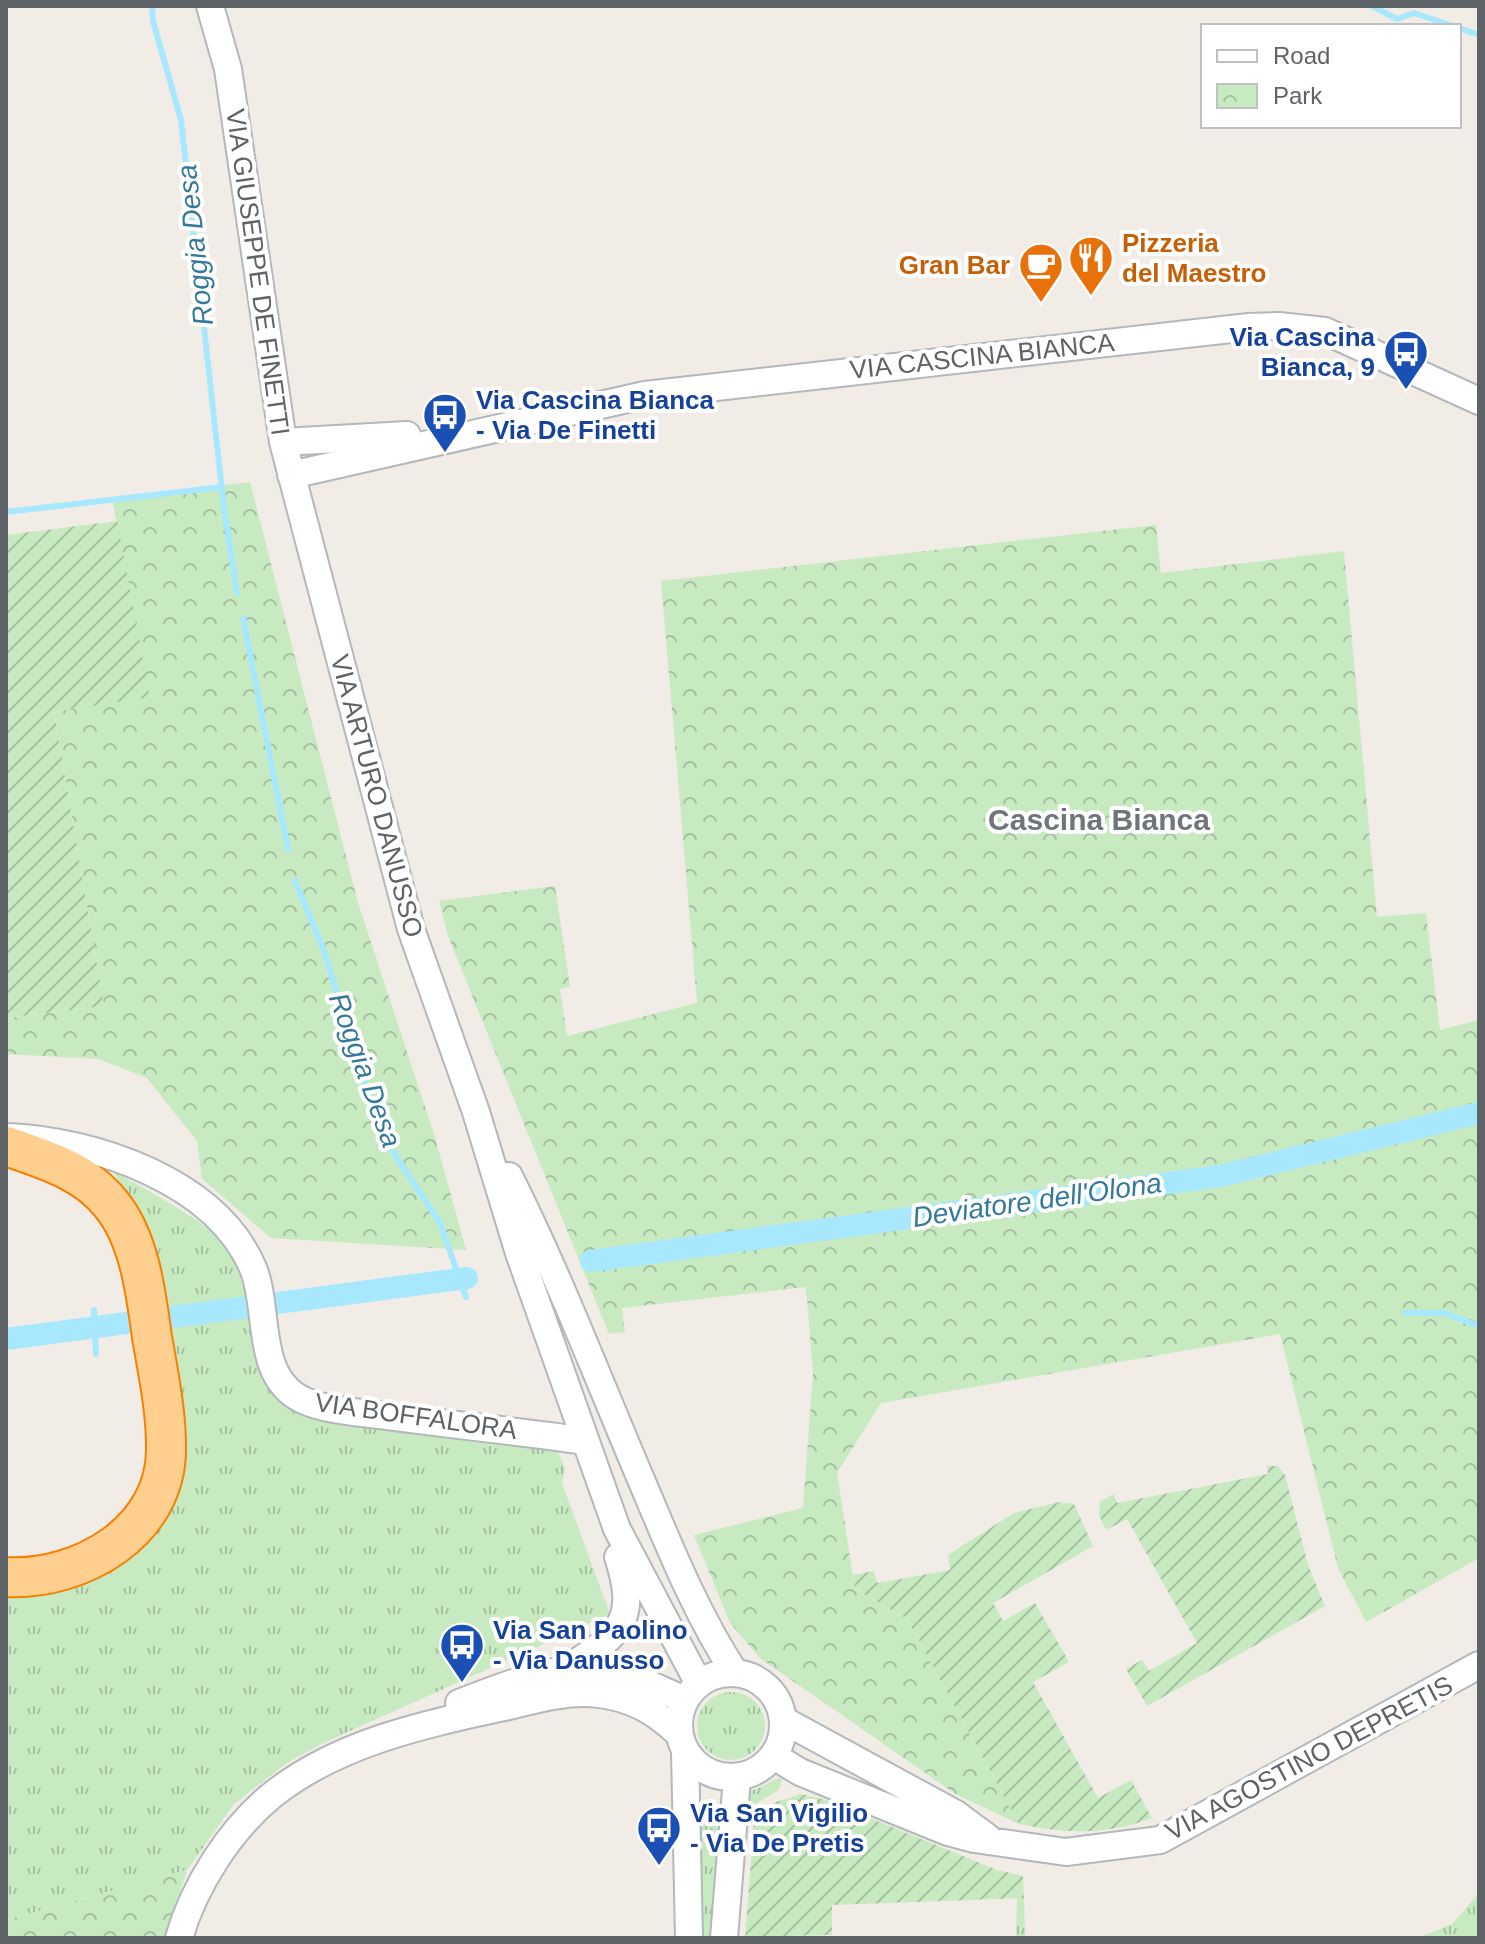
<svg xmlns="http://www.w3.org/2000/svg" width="1485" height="1944" font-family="Arial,sans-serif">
<defs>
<pattern id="grass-tufts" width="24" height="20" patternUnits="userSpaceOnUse" patternTransform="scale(2)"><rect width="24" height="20" fill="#c8eac1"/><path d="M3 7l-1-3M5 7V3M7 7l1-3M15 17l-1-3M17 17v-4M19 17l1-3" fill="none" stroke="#a6c1a1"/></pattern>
<pattern id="park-crowns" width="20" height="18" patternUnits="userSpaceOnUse" patternTransform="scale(2)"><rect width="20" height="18" fill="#c8eac1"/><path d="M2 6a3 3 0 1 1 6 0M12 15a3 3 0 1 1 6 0" fill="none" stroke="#a6c1a1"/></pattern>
<pattern id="garden-furrows" width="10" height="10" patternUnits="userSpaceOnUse" patternTransform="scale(2)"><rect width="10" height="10" fill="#c8eac1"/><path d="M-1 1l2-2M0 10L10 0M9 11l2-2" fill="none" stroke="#a6c1a1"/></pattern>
</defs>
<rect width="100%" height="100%" fill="#f1ece6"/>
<path fill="url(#grass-tufts)" d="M112,1171C136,1183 220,1230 232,1249C257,1290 265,1346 277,1391L555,1443L565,1469L562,1483L610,1614L321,1744L287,1763L234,1804L187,1870L6,1920V1586L153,1530L161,1308L137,1206Z
M697 1726a34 34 0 1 1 68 0a34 34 0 1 1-68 0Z
M783,1776L779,1790L753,1805L742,1804L749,1792Z
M698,1818L721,1823L716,1938H701Z
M1479,1893V1938H1418L1452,1924Z
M1017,1897L1024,1898L1025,1938H999L1016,1936Z"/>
<path fill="url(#park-crowns)" d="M250,482L358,903L434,1134L466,1250L271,1238L202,1179L197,1141L147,1078L99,1059L6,1054V1018L104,1006L54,712L149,696L112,498Z
M1156,525L1161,573L1344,551L1377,917L1426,913L1440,1030L1479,1020V1558L1366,1622L1338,1568L1280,1334L881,1403L837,1473L855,1589L907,1619L1019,1824L957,1795L760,1658L730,1623L694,1535L803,1508L813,1373L806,1287L622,1308L625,1332L609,1334L448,936L439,901L555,886L570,987L560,989L567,1036L697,1003L661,581Z
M187,1870L166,1938H6V1920Z"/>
<path fill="url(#garden-furrows)" d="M117,521L150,697L54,712L104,1006L6,1018V535Z
M1267,1466H1278L1285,1475L1308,1565L1325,1606L1147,1706L1126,1669L1142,1660L1149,1671L1197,1643L1127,1519L1106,1530L1099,1515L1100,1502L1114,1494L1117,1503L1268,1474Z
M1059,1502L1074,1504L1093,1546L993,1603L1003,1621L1035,1603L1069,1662L1033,1682L1098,1798L1131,1780L1152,1818C1109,1835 1064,1834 1019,1824L907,1619L855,1589L853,1575L874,1571L877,1583L950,1570L948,1555L1014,1513Z
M801,1794L826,1800L997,1870L1023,1876L1024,1898L832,1905V1935L745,1937L754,1821L776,1802Z"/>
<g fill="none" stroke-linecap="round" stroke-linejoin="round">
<path stroke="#a8e8ff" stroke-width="6" d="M152,6L153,21L181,120L224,508L237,593
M1372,6L1397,19L1414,13L1453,26
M1459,28L1479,35
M6,512L222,487
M243,618L288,849
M295,881L323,948L365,1085L395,1155L440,1223L466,1297
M94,1310L96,1354
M1405,1313H1444L1479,1326"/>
<path stroke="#a8e8ff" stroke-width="22" d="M591,1261L1220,1176L1479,1113
M6,1339L467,1278"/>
<g stroke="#b3b8bb" stroke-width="30">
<path id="minor" d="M210,6L228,69L283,442L411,929L476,1112L519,1253L617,1529L699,1684
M283,442L407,435
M291,475L645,395L1249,327L1279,326L1325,331L1479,401
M9,1137C95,1141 216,1181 253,1268C270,1308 254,1377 303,1400C326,1411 360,1412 386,1416C452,1425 518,1431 584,1441
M509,1176C558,1274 597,1376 640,1477C668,1543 695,1612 735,1673
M564,1671C617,1635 640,1624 618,1557
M679 1725a52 52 0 1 1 104 0a52 52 0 1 1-104 0Z
M459,1703C504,1686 560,1661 609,1671C635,1676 661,1690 685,1700
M783,1720L956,1814L987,1837
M685,1751L689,1938
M774,1756L800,1772L948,1832L974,1839L1066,1852L1160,1840L1479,1665
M179,1938C194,1886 229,1831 271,1796C338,1742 426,1724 509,1706C537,1699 569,1690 599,1694C632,1698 655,1711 679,1734
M724,1938L737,1778"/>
</g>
<g stroke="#f78000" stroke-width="42">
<path id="highway" d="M6,1146C44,1159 85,1171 111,1204C140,1239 146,1294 152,1337C158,1372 166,1410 166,1446C168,1531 81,1581 6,1577"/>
</g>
<use href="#minor" stroke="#fff" stroke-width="26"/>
<use href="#highway" stroke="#ffcf8f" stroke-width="38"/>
</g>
<defs>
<g id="restaurant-pin" transform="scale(2.3)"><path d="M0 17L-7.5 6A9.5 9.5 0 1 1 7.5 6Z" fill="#e8710a" stroke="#fff"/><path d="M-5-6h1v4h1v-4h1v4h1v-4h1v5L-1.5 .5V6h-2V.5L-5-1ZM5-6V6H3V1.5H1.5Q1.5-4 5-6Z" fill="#fff"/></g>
<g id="cafe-pin" transform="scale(2.3)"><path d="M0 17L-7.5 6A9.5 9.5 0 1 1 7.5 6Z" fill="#e8710a" stroke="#fff"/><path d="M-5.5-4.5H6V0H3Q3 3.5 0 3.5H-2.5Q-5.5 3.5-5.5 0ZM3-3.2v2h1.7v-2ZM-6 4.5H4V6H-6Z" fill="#fff"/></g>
<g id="bus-pin" transform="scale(2.3)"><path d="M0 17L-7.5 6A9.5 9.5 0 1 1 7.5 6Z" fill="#1a4fb4" stroke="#fff"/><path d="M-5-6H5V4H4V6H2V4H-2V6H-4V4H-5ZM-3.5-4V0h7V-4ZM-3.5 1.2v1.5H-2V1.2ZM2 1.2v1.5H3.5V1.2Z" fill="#fff"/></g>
</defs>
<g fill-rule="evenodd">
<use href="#restaurant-pin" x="1091" y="258"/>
<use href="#cafe-pin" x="1041" y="265"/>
<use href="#bus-pin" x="1406" y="352"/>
<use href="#bus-pin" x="445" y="415"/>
<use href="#bus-pin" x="462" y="1645"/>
<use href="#bus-pin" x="659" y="1828"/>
</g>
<g text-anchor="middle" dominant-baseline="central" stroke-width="8" stroke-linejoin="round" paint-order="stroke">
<g font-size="26" font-weight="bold" fill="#c56008" stroke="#fff" text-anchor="start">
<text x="1122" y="243">Pizzeria<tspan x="1122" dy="30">del Maestro</tspan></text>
<text x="1010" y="265" text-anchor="end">Gran Bar</text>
</g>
<g font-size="26" fill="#5d6367" stroke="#fff">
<text transform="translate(258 272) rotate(82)">VIA GIUSEPPE DE FINETTI</text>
<text transform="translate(982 356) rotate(-6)">VIA CASCINA BIANCA</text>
<text transform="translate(377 796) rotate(75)">VIA ARTURO DANUSSO</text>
<text transform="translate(416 1416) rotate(8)">VIA BOFFALORA</text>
<text transform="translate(1309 1758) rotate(-28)">VIA AGOSTINO DEPRETIS</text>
</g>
<g font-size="26" font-weight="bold" fill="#164399" stroke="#fff" text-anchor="start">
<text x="1375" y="337" text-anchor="end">Via Cascina<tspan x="1375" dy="30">Bianca, 9</tspan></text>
<text x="476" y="400">Via Cascina Bianca<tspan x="476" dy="30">- Via De Finetti</tspan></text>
<text x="493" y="1630">Via San Paolino<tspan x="493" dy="30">- Via Danusso</tspan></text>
<text x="690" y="1813">Via San Vigilio<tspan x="690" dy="30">- Via De Pretis</tspan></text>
</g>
<g font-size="28" font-style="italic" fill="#34799d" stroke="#fff">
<text transform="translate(195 245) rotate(-96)">Roggia Desa</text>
<text transform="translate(365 1070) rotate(70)">Roggia Desa</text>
<text transform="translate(1037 1200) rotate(-8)">Deviatore dell'Olona</text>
</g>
<g font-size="30" font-weight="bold" fill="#6e7679" stroke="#fff">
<text x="1099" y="819">Cascina Bianca</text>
</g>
</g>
<rect width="1485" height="1944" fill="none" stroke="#5d6367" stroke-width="16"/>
<rect x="1201" y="24" width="260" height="104" fill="#ffffff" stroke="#bec1c2" stroke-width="2"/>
<rect x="1217" y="50" width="40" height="12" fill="#ffffff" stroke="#bec1c2" stroke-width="2"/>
<text x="1273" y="64" font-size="24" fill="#5d6367">Road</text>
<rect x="1217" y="84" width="40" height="24" fill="url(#park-crowns)" stroke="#bec1c2" stroke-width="2"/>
<text x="1273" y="104" font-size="24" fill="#5d6367">Park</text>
</svg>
